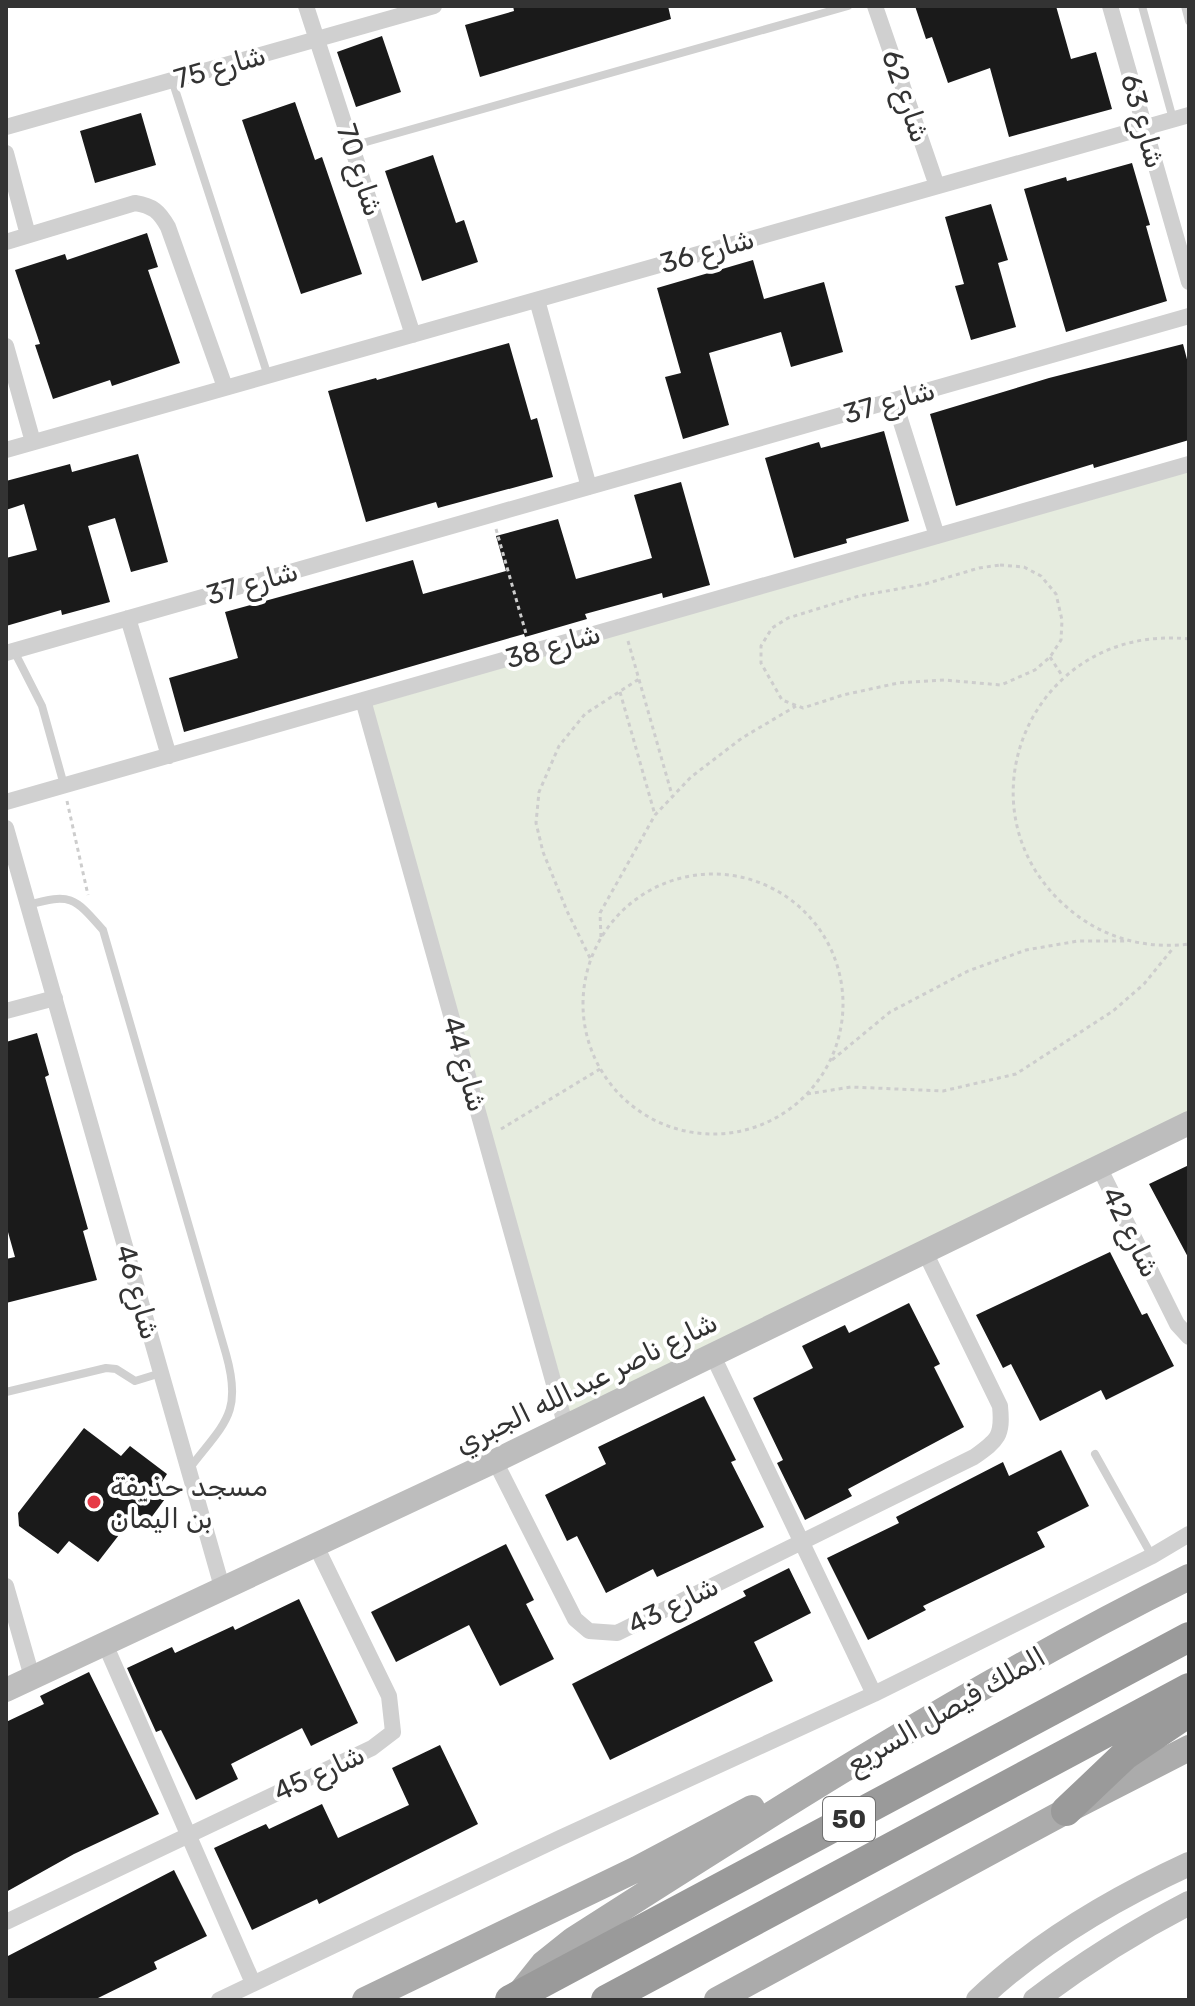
<svg xmlns="http://www.w3.org/2000/svg" width="1195" height="2006" font-family="Rubik,'Noto Naskh Arabic',sans-serif">
<rect width="100%" height="100%" fill="#fff"/>
<path fill="#e6ecdf" d="M1189,464V1122L566,1427L363,700Z"/>
<path fill="#1a1a1a" d="M513,6H668L671,19L480,77L465,25L514,11Z
M915,6H1056L1071,59L1096,52L1112,109L1009,137L990,68L948,83L932,37L926,39Z
M382,36L401,92L356,107L337,52Z
M295,102L315,160L322,157L362,274L301,294L242,120Z
M141,113L156,165L95,183L80,131Z
M433,155L456,223L464,220L478,262L422,281L385,171Z
M1132,163L1150,225L1146,226L1167,301L1066,332L1024,189L1066,177L1067,181Z
M991,204L1008,260L998,263L1016,327L971,340L955,286L964,284L945,217Z
M147,233L158,267L148,270L180,363L112,386L110,380L53,399L35,345L40,344L15,270L65,254L67,260Z
M753,260L764,299L824,282L843,352L791,367L781,332L709,353L729,425L683,439L665,377L681,373L657,288Z
M509,343L531,420L537,418L553,477L438,508L436,502L366,522L328,391L376,378L377,380Z
M1183,344L1189,367V440L1094,468L1093,464L956,506L930,414L1049,378Z
M884,431L909,521L846,539L847,543L794,558L765,458L819,442L821,448Z
M138,454L168,562L131,572L115,518L88,526L110,602L62,615L61,610L6,626V558L37,550L24,504L6,510V481L70,464L72,472Z
M681,482L710,585L663,598L662,593L585,614L587,619L525,637L524,634L184,732L169,678L238,658L225,612L413,560L423,594L506,571L496,536L558,519L576,579L652,558L634,495Z
M37,1033L49,1075L45,1077L88,1229L83,1231L97,1280L6,1303V1259L15,1257L6,1225V1042Z
M1189,1165V1259L1149,1184Z
M1110,1252L1142,1315L1147,1313L1174,1366L1106,1400L1101,1390L1040,1421L1011,1364L1003,1368L976,1315Z
M909,1303L940,1364L934,1367L964,1427L848,1489L852,1496L805,1520L777,1463L783,1460L753,1398L813,1368L802,1346L845,1325L849,1333Z
M704,1396L736,1460L731,1462L764,1527L657,1577L653,1569L606,1593L577,1536L567,1541L545,1495L606,1464L598,1447Z
M84,1428L121,1456L130,1446L167,1474L160,1485L170,1492L148,1522L136,1513L98,1562L69,1541L58,1554L19,1526L18,1513Z
M1061,1450L1089,1506L1037,1532L1045,1547L923,1606L926,1610L868,1640L827,1558L899,1523L896,1517L1003,1462L1009,1476Z
M506,1544L534,1600L526,1604L554,1659L500,1686L469,1625L396,1662L371,1612Z
M789,1568L811,1613L754,1642L773,1681L610,1760L572,1684L746,1596L743,1591Z
M299,1599L358,1723L311,1746L302,1728L231,1764L238,1779L196,1800L161,1730L156,1732L127,1668L172,1647L175,1653L233,1626L235,1630Z
M89,1672L159,1814L74,1854L6,1892V1722L44,1704L40,1696Z
M440,1745L478,1824L319,1904L317,1899L252,1930L214,1848L266,1824L269,1829L322,1804L338,1838L409,1805L392,1768Z
M174,1870L207,1936L154,1962L157,1969L94,2000H6V1957Z"/>
<g fill="none" stroke-linecap="round" stroke-linejoin="round">
<path stroke="#cdcdcd" stroke-width="3" stroke-dasharray="4 4" stroke-linecap="butt" d="M496,529L527,637
M1000,565L1024,567L1041,576L1056,594L1062,620L1061,640L1050,657L1035,670L1001,685L944,680L898,683L843,695L803,708L782,700L761,663V646L772,628L788,618L859,596L925,584L979,568Z
M1189,639C1027,622 948,821 1079,917C1111,940 1150,949 1189,944
M628,641L672,795
M1050,657L1063,677
M620,692L655,815
M67,801L88,895
M583 1004a130 130 0 1 1 260 0a130 130 0 1 1-260 0Z
M601,937L600,913L655,815L691,777L742,738L796,706
M590,958L567,911L543,852L536,823L539,792L559,746L585,714L639,679
M832,1060L890,1012L968,971L1026,950L1078,941H1125
M807,1094L851,1087L943,1091L1016,1074L1113,1011L1144,984L1174,947
M501,1129L600,1069"/>
<path stroke="#d0d0d0" stroke-width="8" d="M1142,6L1173,119
M1185,6L1189,21
M172,80L268,376
M352,146L848,6
M14,651L42,706L64,785
M28,905C71,893 74,897 103,930L226,1354C243,1414 224,1423 189,1469
M6,1392L106,1368L116,1369L135,1381L161,1373
M1095,1454L1152,1556"/>
<path stroke="#d0d0d0" stroke-width="16" d="M306,6L413,335
M875,6L937,186
M1110,6L1189,282
M6,127L434,6
M6,153L28,235
M6,242L135,203C153,206 159,211 168,227L225,387
M537,300L589,487
M6,346L33,442
M894,400L937,536
M6,450L1189,115
M128,618L169,756
M6,653L1189,316
M363,700L566,1427
M6,802L1189,464
M6,828L222,1587
M6,1011L55,998
M1099,1167L1177,1324L1189,1337
M713,1356L874,1694
M495,1461L575,1619L589,1631L617,1633L974,1457C998,1440 1003,1436 1000,1406L925,1252
M6,1586L32,1677
M105,1644L253,1983
M6,1922L372,1748L393,1732L389,1696L316,1546
M219,2000L560,1838L874,1694L1152,1556L1189,1534"/>
<path stroke="#bdbdbd" stroke-width="24" d="M6,1690L495,1461L1189,1123
M978,2000C1039,1942 1113,1899 1189,1864
M1035,2000C1084,1963 1135,1931 1189,1903"/>
<path stroke="#ababab" stroke-width="26" d="M519,1994L543,1964L573,1940C774,1811 975,1683 1189,1577
M365,2000L637,1869L752,1808
M717,2000L1066,1811L1189,1748"/>
<path stroke="#9a9a9a" stroke-width="30" d="M1066,1811L1125,1755L1189,1712
M510,2000L1189,1637
M606,2000L1189,1688"/>
</g>
<circle fill="#e63946" stroke="#fff" stroke-width="3" cx="94" cy="1502" r="8"/>
<g text-anchor="middle" dominant-baseline="central" stroke-width="8" stroke-linejoin="round" paint-order="stroke">
<rect fill="#fff" stroke="#707070" stroke-width="2" x="823" y="1797" width="52" height="44" rx="6"/>
<g font-size="26" font-weight="bold" fill="#333">
<text x="849" y="1819">50</text>
</g>
<g font-size="28" fill="#333" stroke="#fff">
<text transform="translate(220 67) rotate(-16)">شارع 75</text>
<text transform="translate(906 96) rotate(71)">شارع 62</text>
<text transform="translate(1143 121) rotate(74)">شارع 63</text>
<text transform="translate(360 170) rotate(72)">شارع 70</text>
<text transform="translate(707 251) rotate(-16)">شارع 36</text>
<text transform="translate(889 402) rotate(-16)">شارع 37</text>
<text transform="translate(252 583) rotate(-16)">شارع 37</text>
<text transform="translate(553 646) rotate(-16)">شارع 38</text>
<text transform="translate(465 1064) rotate(74)">شارع 44</text>
<text transform="translate(1131 1232) rotate(64)">شارع 42</text>
<text transform="translate(138 1292) rotate(74)">شارع 46</text>
<text transform="translate(586 1383) rotate(-26)">شارع ناصر عبدالله الجبري</text>
<text transform="translate(673 1605) rotate(-26)">شارع 43</text>
<text transform="translate(946 1710) rotate(-30)">الملك فيصل السريع</text>
<text transform="translate(319 1773) rotate(-25)">شارع 45</text>
</g>
<g font-size="28" fill="#333" stroke="#fff" text-anchor="start">
<text x="110" y="1486">مسجد حذيفة<tspan x="110" dy="32">بن اليمان</tspan></text>
</g>
</g>
<rect width="1195" height="2006" fill="none" stroke="#333333" stroke-width="16"/>
</svg>
